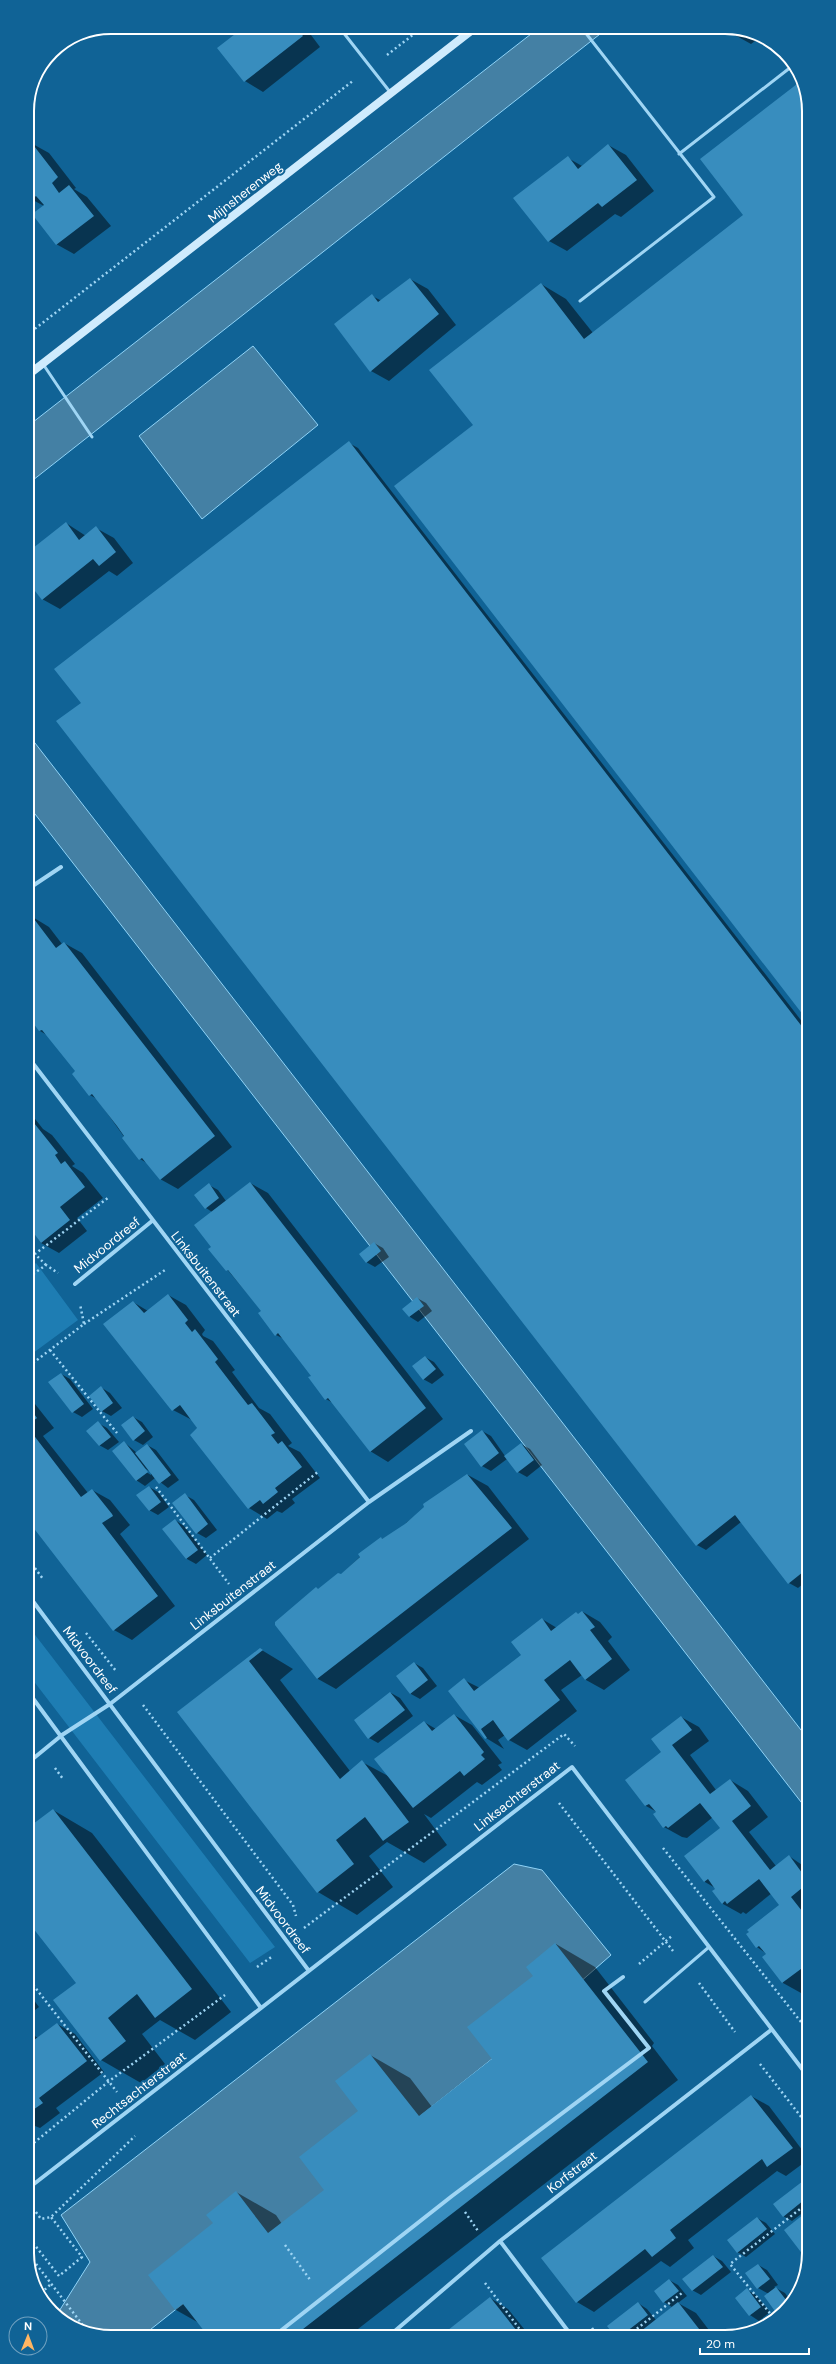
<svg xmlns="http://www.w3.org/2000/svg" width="836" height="2364" font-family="'DM Sans',sans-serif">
<rect width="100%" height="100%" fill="#106396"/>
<path fill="#1e7db3" d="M36,1263L78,1320L29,1356V1269Z
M29,1627L275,1947L250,1963L29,1675Z"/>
<path fill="#4480a4" stroke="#90d3f7" d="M540,27H609L28,484V426Z
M253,346L318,425L202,519L139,436Z
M28,734L808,1739V1811L28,805Z
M514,1864L542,1870L611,1955L492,2059L141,2337H105L56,2316L90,2262L61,2215Z"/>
<path fill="#0007" fill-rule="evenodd" d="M206,27H214L211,30Z
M237,27H305L320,47L263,92L245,81L219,48L240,31Z
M731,27L759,38L751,44L733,34Z
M798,85L806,90L807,1017L395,486L474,425L541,284L566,299L593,333L745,216Z
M31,143L49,153L76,188L74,189L87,197L111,226L74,254L56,244L44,206L31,199Z
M608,145L626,155L654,191L621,217L615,214L567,251L549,241L568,158L582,166Z
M410,279L428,289L456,325L389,381L371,371L372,296L382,301Z
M349,443L358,448L807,1028L808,1580L798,1588L789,1583L741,1522L706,1550L697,1545L82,703Z
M66,523L86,536L96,528L114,538L133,563L117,576L109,571L60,609L42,599L28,580V553Z
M28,625L34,633L28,637Z
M31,916L49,927L62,944L64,943L82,953L232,1147L178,1189L160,1179L147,1163L140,1159L97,1099L90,1095L76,1071L47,1035L40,1031Z
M28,1110L43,1129L52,1135L75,1164L72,1166L83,1173L103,1198L77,1218L87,1231L59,1253L41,1243L29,1226Z
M250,1183L268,1193L443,1419L388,1462L370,1451L333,1403L326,1399L312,1376L284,1339L276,1335L262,1311L210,1249L212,1247V1212L206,1208L209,1185L218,1190L226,1201Z
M374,1243L383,1248L389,1257L375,1267L366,1262Z
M168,1295L186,1305L205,1330L202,1334L203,1336L213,1341L235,1370L232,1372L259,1408L270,1414L292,1443L288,1446L300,1452L320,1478L292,1499L295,1503L282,1513L277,1511L267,1519L249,1508L192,1420L173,1410L133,1302L148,1311Z
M417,1298L426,1303L432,1311L418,1322L410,1317L404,1309Z
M425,1357L434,1362L444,1375L432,1384L423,1379Z
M61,1374L70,1379L93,1409L82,1417L73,1412L50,1383Z
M102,1388L110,1393L122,1408L111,1416L102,1411Z
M29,1400L35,1404L54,1428L43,1436L88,1493L92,1490L110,1500L130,1525L120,1534L175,1606L132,1640L114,1630L29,1520Z
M133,1417L142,1422L153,1437L143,1445L134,1440Z
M98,1423L107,1428L119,1442L108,1450L99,1445Z
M482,1431L491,1436L505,1456L521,1444L530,1449L542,1465L527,1477L518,1472L507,1459L491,1471L482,1466Z
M124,1442L137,1453L147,1445L156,1450L179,1480L168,1488L155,1478L145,1486L136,1480ZM144,1468L151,1472V1475L143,1470Z
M468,1475L488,1486L529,1539L336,1689L318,1679L276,1625L319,1590L340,1576L371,1546L407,1524L406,1523L426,1507L424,1504Z
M149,1487L158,1492L169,1507L158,1515L149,1510Z
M185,1495L194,1500L217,1530L206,1538L197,1533Z
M175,1520L184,1526L207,1555L196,1564L187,1559L164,1529Z
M583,1612L600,1622L612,1637L608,1641L630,1670L604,1690L586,1680L582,1675L561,1690L577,1711L527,1750L509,1740L505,1735L498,1740L504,1749L486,1738L449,1691L464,1680L480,1688L522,1655L542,1619L557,1628Z
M260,1649L293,1669L280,1680L350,1771L362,1762L390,1777L424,1722L436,1729L454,1715L472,1725L502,1763L498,1765L502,1770L482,1785L477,1782L431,1818L424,1814L447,1845L424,1863L387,1842L369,1856L393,1887L357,1915L318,1892L178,1712Z
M414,1663L423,1668L437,1686L420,1699L411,1694L397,1676Z
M391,1693L400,1698L413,1716L378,1743L369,1738Z
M681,1717L699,1727L709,1741L690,1755L716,1790L730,1780L748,1791L768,1817L749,1832L776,1866L789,1856L808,1869L809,1987L801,1993L783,1983L764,1957L767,1954L757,1947L781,1905L772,1893L746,1914L743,1912L741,1914L723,1904L713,1891L717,1889L705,1882L686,1856L721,1828L713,1817L687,1838L682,1837L664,1827L657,1812L646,1806L626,1780L662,1753Z
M53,1810L92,1833L231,2012L195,2040L160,2020L142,2034L165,2064L141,2083L101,2060L78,1983Z
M556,1944L595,1967L654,2043L652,2046L678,2080L349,2336H210L199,2323L176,2310L149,2275L215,2224L236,2192L276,2215L282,2224L326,2190L360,2111L370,2055L410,2078L432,2107L492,2060L534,1976Z
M30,1995L39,2007L30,2014Z
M57,2024L75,2034L104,2072L56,2108L60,2113L40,2128L30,2124V2033L38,2038Z
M751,2096L769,2106L809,2159L786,2176L777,2171L688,2240L694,2248L670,2267L661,2261L594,2312L577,2302Z
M804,2182L809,2185V2208L792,2221L783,2216Z
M757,2218L766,2223L775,2234L746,2257L737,2252Z
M713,2256L722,2261L731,2272L701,2295L692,2290Z
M758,2265L767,2270L778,2285L774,2287L785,2293L792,2303L778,2313L765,2297L769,2294L758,2288Z
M669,2280L678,2285L687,2296L678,2303L696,2313L712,2334L615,2335L638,2303L647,2309L656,2320L672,2307L664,2302Z
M747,2290L756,2295L770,2312L759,2321L750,2315L736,2298Z
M490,2298L508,2309L529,2335H443Z
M732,2332L736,2334H728Z"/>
<path fill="#388dbe" d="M236,27H296L303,36L244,82L217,48L239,31Z
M727,27H731L738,30L733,34Z
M797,84L806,95L807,1020L394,486L473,425L429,370L541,283L584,339L743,215L700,159Z
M31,142L58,177L52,183L59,193L69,185L94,216L56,245L32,214L44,205L36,196L31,200L27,195V145Z
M608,144L637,180L602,207L598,203L548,242L513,198L568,156L578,169Z
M410,278L439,314L370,372L334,324L372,294L378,302Z
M349,441L807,1033L808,1568L788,1584L735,1515L696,1546L56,721L81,703L54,669Z
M66,522L79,540L96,526L116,552L99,566L93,559L42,600L28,582V552Z
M31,915L56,948L64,942L215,1136L160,1180L142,1158L139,1160L122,1138L124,1136L117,1126L92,1094L89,1096L72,1074L75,1071L42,1030L39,1031L28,1016V917Z
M28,1122L31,1126L34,1123L58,1153L55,1155L61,1164L65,1161L85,1187L60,1207L70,1220L41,1243L29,1227Z
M250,1182L426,1408L370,1452L328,1398L325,1400L308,1377L311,1376L278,1333L275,1336L258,1313L261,1311L228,1270L226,1271L208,1249L211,1247L194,1225Z
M209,1183L219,1198L205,1209L194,1195Z
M374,1242L381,1251L366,1263L359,1254Z
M168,1294L188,1320L185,1323L192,1332L195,1329L218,1359L215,1362L241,1396L248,1405L252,1403L275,1433L271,1435L278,1444L282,1441L302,1467L275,1488L278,1492L263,1504L260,1500L248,1509L190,1435L197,1428L180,1405L172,1411L103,1324L133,1301L144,1313Z
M417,1297L424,1306L409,1317L402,1309Z
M425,1356L436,1369L423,1380L412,1366Z
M61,1373L84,1404L72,1413L48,1382Z
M101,1386L113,1403L101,1412L89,1396Z
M29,1407L37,1418L29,1424Z
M133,1416L145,1431L133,1441L121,1425Z
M98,1421L111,1437L99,1446L86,1431Z
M29,1429L81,1497L92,1489L112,1514L113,1516L102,1523L158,1596L113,1631L29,1522Z
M482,1430L499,1453L481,1467L464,1444Z
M124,1441L148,1472L136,1481L112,1451Z
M521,1443L534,1460L517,1473L504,1456Z
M147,1444L171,1475L159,1484L135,1453Z
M467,1474L512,1528L317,1679L275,1625V1622L316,1587L318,1589L338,1573L341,1574L360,1557L358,1554L381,1537L382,1539L405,1524L424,1507L423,1504Z
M149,1486L161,1502L149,1511L136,1495Z
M185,1493L208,1524L196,1534L172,1503Z
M175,1519L198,1550L186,1559L162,1529Z
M582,1611L595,1627L590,1630L612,1659L585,1680L570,1660L544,1680L560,1700L508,1741L493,1720L481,1729L487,1738L485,1739L448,1691L464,1678L474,1691L521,1655L511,1642L542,1618L551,1631L576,1612L578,1614Z
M260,1648L263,1650L249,1661L340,1779L362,1760L409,1822L383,1841L365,1817L336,1840L354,1864L317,1893L177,1712Z
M414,1662L428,1680L410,1694L396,1676Z
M808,1681V1690L804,1684Z
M390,1692L405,1710L368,1739L354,1720Z
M454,1714L484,1752L481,1755L485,1759L464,1776L460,1771L413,1808L374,1759L424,1721L432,1731Z
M681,1716L692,1730L672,1745L710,1794L730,1779L751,1806L732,1821L770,1870L789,1855L808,1881V1883L791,1897L809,1920V1963L782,1983L762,1957L766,1954L759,1946L756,1948L746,1934L749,1932L747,1930L779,1905L759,1879L727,1904L725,1901L722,1904L712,1891L715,1889L708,1879L704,1882L684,1856L720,1828L700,1803L668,1828L666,1826L663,1828L653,1814L656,1812L649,1804L645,1806L625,1780L661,1752L651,1739Z
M53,1809L192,1989L155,2018L137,1994L108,2018L126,2041L100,2061L53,2000L76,1983L29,1923V1827Z
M555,1943L648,2062L294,2336H208L183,2304L175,2310L148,2275L213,2223L206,2215L236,2191L268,2233L324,2190L299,2157L358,2111L335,2081L370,2054L419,2116L492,2059L467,2027L533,1976L526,1967Z
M809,2004V2017L802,2009Z
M57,2023L87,2061L39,2098L43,2103L30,2112V2035L34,2040Z
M751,2095L793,2148L767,2167L762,2159L670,2230L676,2238L652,2257L645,2249L576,2303L541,2258Z
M803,2181L809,2188V2196L783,2217L773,2204Z
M809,2210V2253L807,2260L784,2230Z
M757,2217L767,2229L737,2253L727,2240Z
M713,2255L723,2267L692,2291L682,2279Z
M758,2264L770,2279L757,2289L745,2273Z
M669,2279L679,2291L663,2303L654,2291Z
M776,2287L790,2305L777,2314L764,2296Z
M747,2288L761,2307L749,2316L735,2298Z
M490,2297L520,2335H441L443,2334Z
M638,2302L648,2315L622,2335H614L607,2326Z
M678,2302L703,2334L636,2335Z"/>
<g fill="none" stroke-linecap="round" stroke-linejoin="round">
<path stroke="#9fd5f4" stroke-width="2.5" stroke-dasharray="2 3" stroke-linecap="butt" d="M387,55L423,27
M27,335L354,80
M27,337L31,343
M29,1259L35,1254
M46,1265L35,1254L109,1197
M29,1277L46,1265L58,1273
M84,1324L165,1270
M50,1350L117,1433
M29,1366L84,1324L80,1304
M156,1487L229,1584
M210,1558L319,1471
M29,1560L43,1579
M86,1633L116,1671
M143,1705L293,1905L296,1916
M55,1768L63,1779
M559,1803L673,1951
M663,1848L809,2032
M304,1928L564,1734L575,1746
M639,1964L673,1935
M257,1967L273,1956
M30,1981L117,2092
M699,1983L735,2032
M760,2064L809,2127
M30,2146L108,2082L225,1995
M33,2208L41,2219L51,2217L135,2136
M465,2212L478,2231
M30,2239L59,2276L82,2257L51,2217
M285,2245L311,2281
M30,2256L85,2328
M485,2283L524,2335
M41,2293L51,2284
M773,2317L730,2264L809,2202
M592,2328L597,2335
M629,2335L682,2293"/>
<path stroke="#9fd5f4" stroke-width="3" d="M339,27L390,92
M679,154L791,67
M580,301L714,197L581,27
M43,364L92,437
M645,2002L709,1947"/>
<path stroke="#9fd5f4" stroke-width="4" d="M28,889L61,867
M28,1057L369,1502
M75,1284L152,1221
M29,1596L309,1971
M29,1693L261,2008
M29,1762L62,1735L110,1704L369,1502L471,1431
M30,2187L572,1767L809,2078
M500,2241L571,2335
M274,2336L452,2196L649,2048L604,1991L623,1977
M389,2336L500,2241L771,2030"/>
<path stroke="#cfebfd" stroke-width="8" d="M28,375L476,27"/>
</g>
<g text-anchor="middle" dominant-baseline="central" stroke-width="4" stroke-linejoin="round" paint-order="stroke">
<g font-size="13" fill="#fff" stroke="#106396">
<text transform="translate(245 192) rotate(-38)">Mijnsherenweg</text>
<text transform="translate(107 1245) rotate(-39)">Midvoordreef</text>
<text transform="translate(206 1274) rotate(52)">Linksbuitenstraat</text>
<text transform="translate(233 1595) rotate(-38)">Linksbuitenstraat</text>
<text transform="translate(90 1660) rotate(53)">Midvoordreef</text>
<text transform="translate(517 1796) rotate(-38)">Linksachterstraat</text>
<text transform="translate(283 1920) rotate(53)">Midvoordreef</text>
<text transform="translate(139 2090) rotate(-38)">Rechtsachterstraat</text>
<text transform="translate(572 2172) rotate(-38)">Korfstraat</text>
</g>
</g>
<path d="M0 0H836V2364H0ZM111 34H725A77 77 0 0 1 802 111V2253A77 77 0 0 1 725 2330H111A77 77 0 0 1 34 2253V111A77 77 0 0 1 111 34Z" fill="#106396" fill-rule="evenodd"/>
<path fill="none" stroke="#fff" stroke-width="2" d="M111 34H725A77 77 0 0 1 802 111V2253A77 77 0 0 1 725 2330H111A77 77 0 0 1 34 2253V111A77 77 0 0 1 111 34Z"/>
<g transform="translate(28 2336) rotate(1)"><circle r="19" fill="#106396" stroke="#70a1c0"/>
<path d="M0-3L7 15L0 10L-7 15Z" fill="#ffb562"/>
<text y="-6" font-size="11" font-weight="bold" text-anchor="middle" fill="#ffffff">N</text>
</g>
<path d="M700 2348v6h109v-6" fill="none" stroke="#ffffff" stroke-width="2"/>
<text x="706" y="2348" font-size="12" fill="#ffffff" stroke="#106396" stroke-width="3" paint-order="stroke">20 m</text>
</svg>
